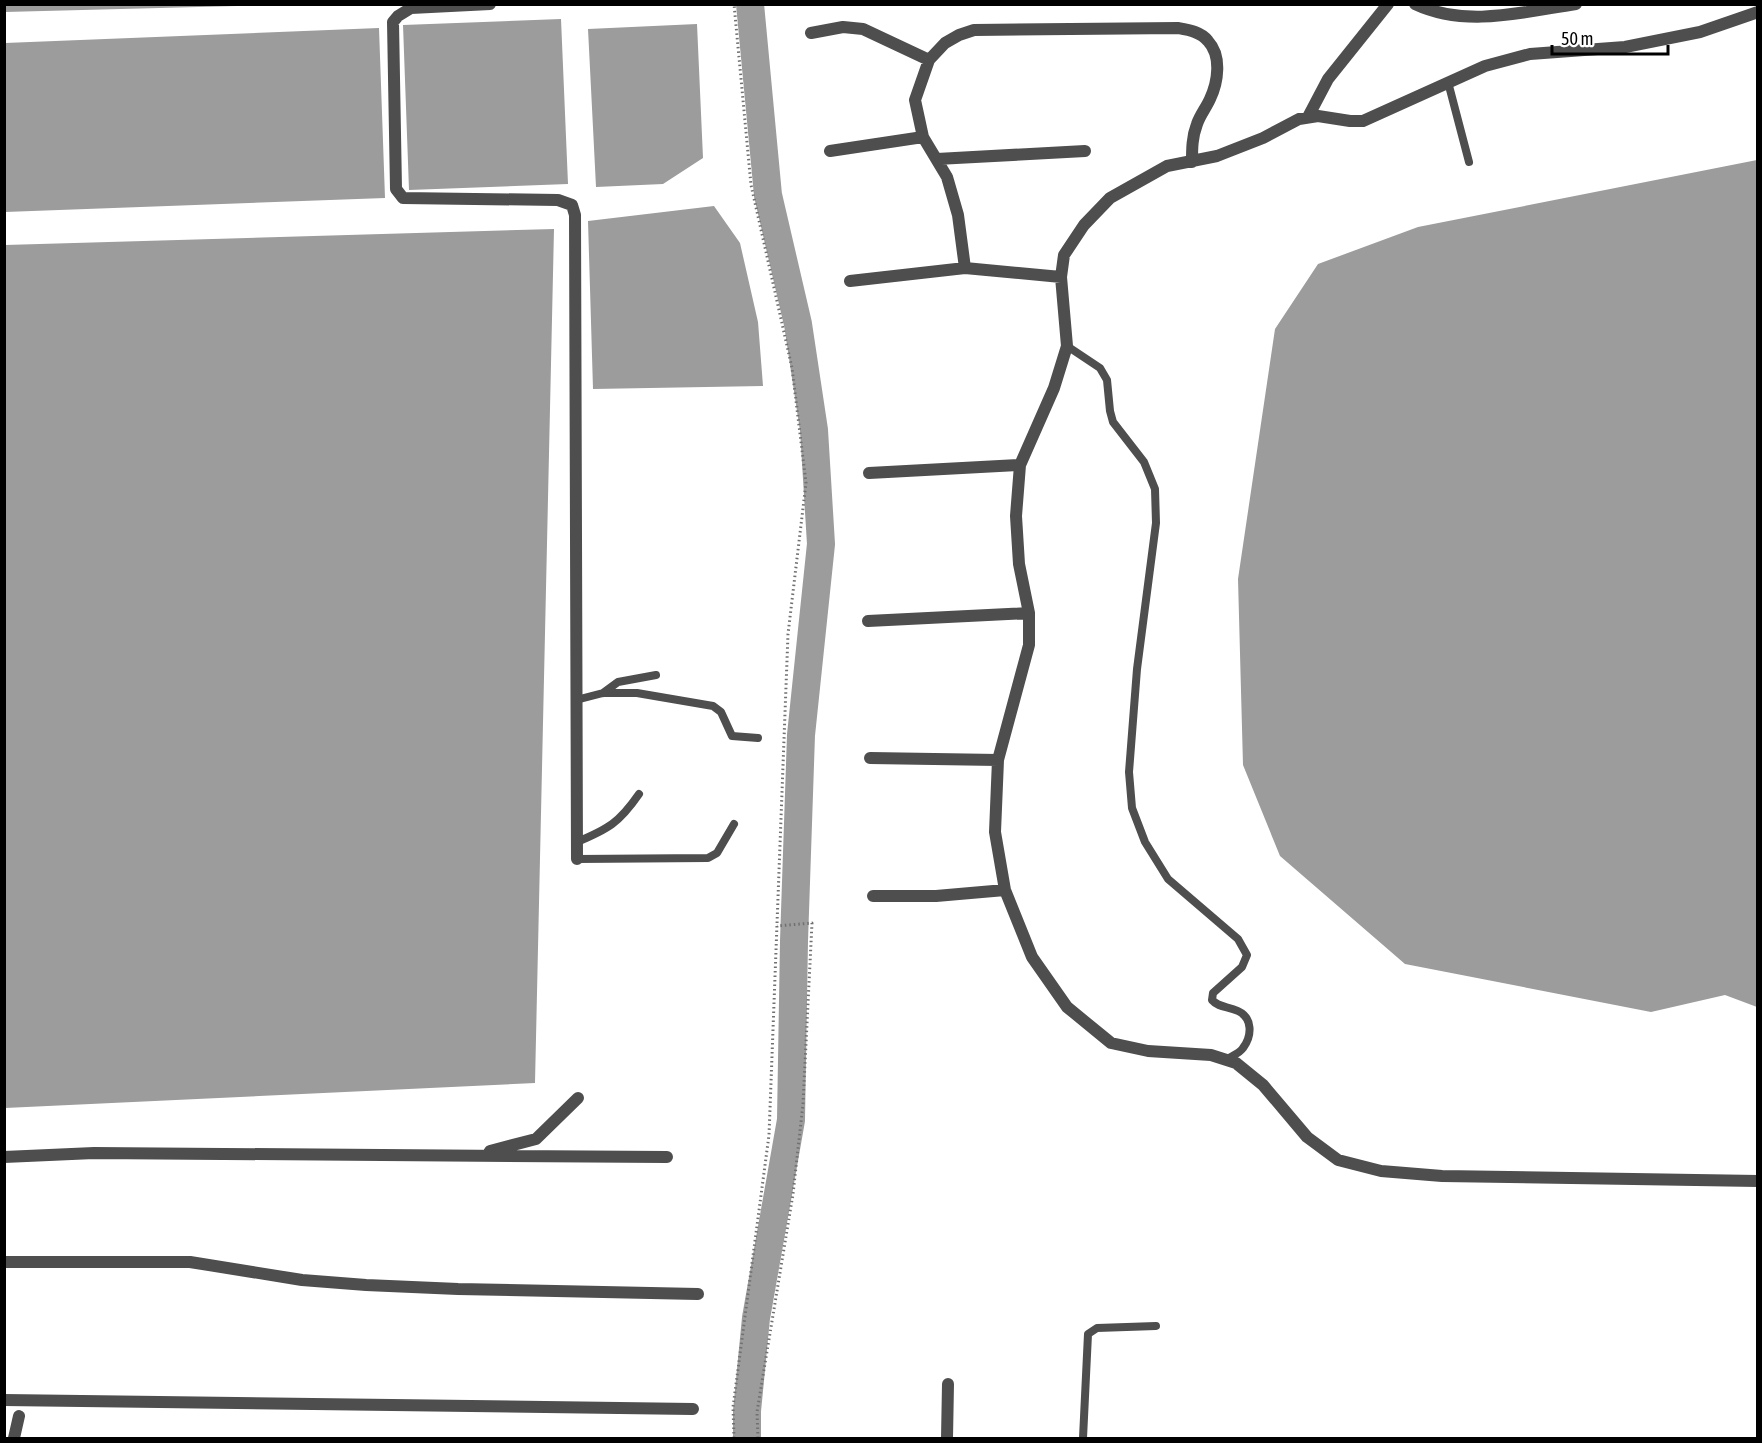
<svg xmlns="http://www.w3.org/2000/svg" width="1762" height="1443" font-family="'Asap Condensed',sans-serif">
<rect width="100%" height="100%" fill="#fff"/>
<path fill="#9c9c9c" d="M5,4H280V5L5,12Z
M561,19L568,184L409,190L403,25Z
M697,24L703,158L663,184L596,187L588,29Z
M379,28L385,198L5,212V43Z
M1757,160V1007L1725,995L1651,1012L1405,964L1280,856L1243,765L1238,579L1275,329L1318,264L1418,227Z
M714,206L740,243L758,322L763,386L593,389L588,221Z
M554,229L535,1083L5,1108V245Z"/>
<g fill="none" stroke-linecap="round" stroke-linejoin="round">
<path stroke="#9c9c9c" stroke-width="28" d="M747,1438V1411L756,1318L791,1120L794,941L801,735L821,544L814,430L798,324L768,195L750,4"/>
<path stroke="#707070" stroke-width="3" stroke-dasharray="1.5 3" stroke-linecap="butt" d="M734,1438L733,1407L769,1135L788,634L806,483L792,368L751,185L734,4
M758,1438L757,1412L793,1194L803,1104L812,923L777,926"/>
<path stroke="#4e4e4e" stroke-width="8" d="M1448,82L1469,162
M1067,346L1100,368L1107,380L1110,411L1113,422L1144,462L1155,489L1156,523L1137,669L1129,772L1132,808L1145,842L1168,879L1238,939L1247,955L1242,967L1213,993L1212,1000C1219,1008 1228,1006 1238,1011C1253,1018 1252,1036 1243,1048C1240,1053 1232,1056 1227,1059
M603,693L618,682L656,675
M576,700L603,693H637L713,706L721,712L732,736L758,738
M577,842C608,829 619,823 639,794
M577,859L708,858L717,853L734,824
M1083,1438L1088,1334L1097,1328L1156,1326"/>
<path stroke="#4e4e4e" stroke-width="12" d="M490,4L411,8L398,16L393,22L396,189L403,198L558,200L572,205L575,215L577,859
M1415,4C1466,28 1523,12 1576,4
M1758,12L1700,32L1625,47L1530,54L1485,66L1363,121H1350L1318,116L1299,119L1263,138L1217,156L1167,166L1110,198L1084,225L1064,255L1061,277L1067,346L1054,388L1020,465L1016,516L1019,564L1029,613V645L998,760L995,832L1005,890L1032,957L1067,1007L1111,1043L1148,1051L1211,1055L1236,1063L1263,1085L1307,1137L1338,1160L1381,1171L1442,1176L1758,1181
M811,33L843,27L863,29L929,60
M1308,117L1328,79L1388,4
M830,151L923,137
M937,159L1085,151
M965,268L958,215L947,177L923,137L915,100L929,60L945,43L959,35L974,30L1178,28C1189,30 1201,32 1208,41C1222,56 1218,82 1210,99C1206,108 1200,115 1197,124C1192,137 1192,149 1192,162
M850,281L965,268L1061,277
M869,473L1020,465
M868,621L1029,613
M870,758L998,760
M873,896H936L1005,890
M490,1151L536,1139L578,1098
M4,1157L94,1153L667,1157
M4,1262H190L302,1280L366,1285L458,1289L698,1294
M4,1400L693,1409
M14,1438L19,1416
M947,1438L948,1384"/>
</g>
<rect width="1762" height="1443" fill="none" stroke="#000000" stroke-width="12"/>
<path d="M1552 45v9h116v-9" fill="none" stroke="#000000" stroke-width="3"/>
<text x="1561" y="45" font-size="18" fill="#000000" stroke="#ffffff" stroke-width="4.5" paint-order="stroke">50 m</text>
</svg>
